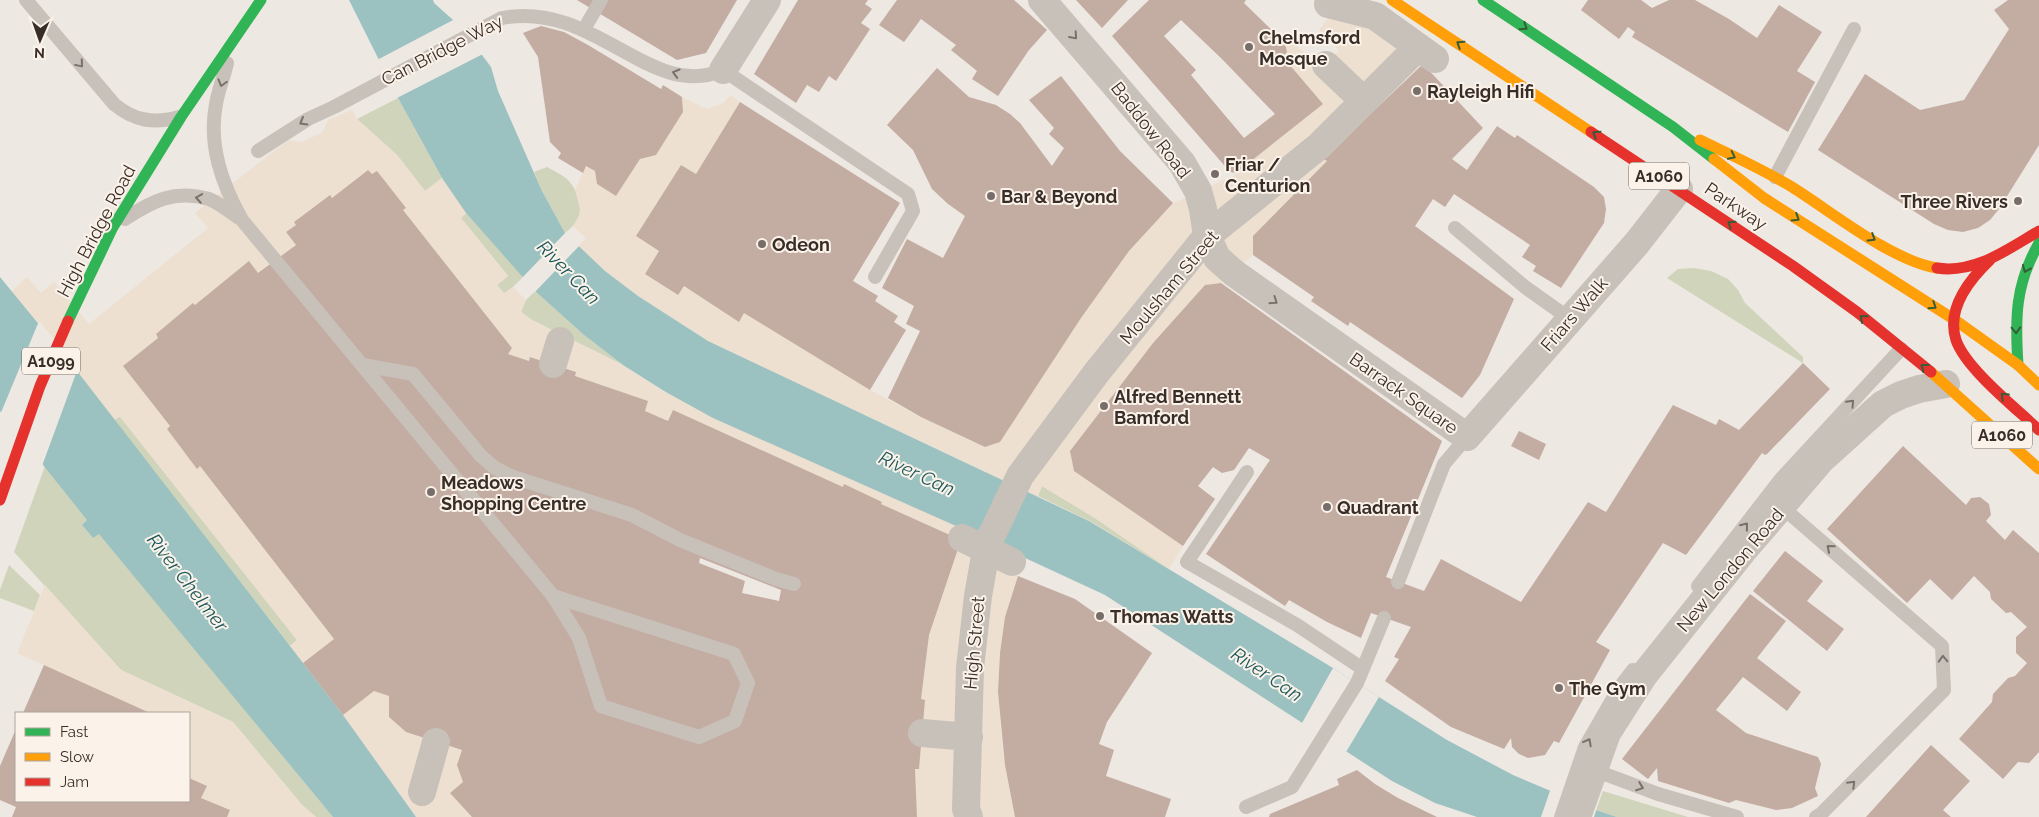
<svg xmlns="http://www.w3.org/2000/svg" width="2039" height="817" font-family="Raleway,sans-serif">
<rect width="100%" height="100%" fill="#eee8e2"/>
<path fill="#cfd4bb" d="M398,98L442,178L425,191L397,155L357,119Z
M547,167C554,171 563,175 568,180C577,190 585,209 577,221C574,226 569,229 565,233L542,191L534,172Z
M466,213L523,277L513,287L504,294L497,285L508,276L461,218Z
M1694,268L1711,271L1728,279L1738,290L1745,303L1803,357V363L1667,278L1678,269Z
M535,291L584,335L623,365L532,320L521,312L526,300Z
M120,416L297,640L290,646L114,420Z
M45,466L88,520L82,525L93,538L99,533L333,817H316L302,805L233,722L121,670L14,552Z
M1042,486L1095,518L1169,569L1090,521L1038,496Z
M9,565L40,595L34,611L0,598V590Z
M1603,791L1688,817H1617L1596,810Z"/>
<path fill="#ede0d0" d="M1331,0L1423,64L1385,98L1324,159L1327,161L1253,255L1221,283L1205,285L1153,343L1070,451L1074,471L1183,546L1169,569L1095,518L1042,486L1010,556L1018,576L1005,617L1000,653L998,692L1001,730L1005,765L1015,817H917L915,769H919L922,733L921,699L929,635L961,540L673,410L668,421L645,411L648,401L575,376L576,372L531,357L529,361L508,354L512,348L403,210L405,208L377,171L372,174L367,170L332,198L329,195L294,222L296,225L286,232L296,245L258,273L195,305L193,303L156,334L158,338L123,366L170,426L167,429L197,468L200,466L334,639L303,663L290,646L297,640L120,417L114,420L77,371L11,292L27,277L41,293L54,282L89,324L208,228L195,213L288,140L302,142L323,132L328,120L352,110L357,119L397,155L425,191L442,178L466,213L461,218L508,276L497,285L504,293L513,287L526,300L521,312L532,320L623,365L664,392L990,474L708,341L638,296L605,271L578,246L586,238L573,226L579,216L580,209L575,190L586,166L595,171L597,184L616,196L640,159L656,155L683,112L682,97L707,109L723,103L731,95L740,102L696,174L681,165L636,236L659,251L645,274L677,295L684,286L744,313L870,390L921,417L985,447L1000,442L1081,318L1129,251L1173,203L1233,176L1323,104L1283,57L1287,52L1285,43L1289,38L1321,69L1339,50L1319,30L1329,17Z
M45,585L121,670L233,722L302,805L316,817H227L230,810L201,798L206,786L189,778V713H150L17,653Z
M374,691L389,696V717L406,732L462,750L463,782L450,793L472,817H416L343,715Z"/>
<path fill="#9cc1c1" d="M349,0H433L434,3L461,27L491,67L498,91L542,191L565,233L605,271L638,296L708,341L1089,521L1333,668L1447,740L1513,775L1596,810L1617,817H1477L1435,803L1392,781L1105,595L965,530L713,418L664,391L623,365L584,335L535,291L466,213L442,178L398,98Z
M0,277L77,371L290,646L343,715L416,817H333L99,534L93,538L82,525L87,520L0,411Z"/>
<path fill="#eee8e2" d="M455,19L463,26L483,54L395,99L377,60Z
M567,231L580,245L534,293L521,279Z
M39,321L78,368L42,466L0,415Z
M1333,668L1379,697L1346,752L1302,723Z
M1551,788L1597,808L1594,817H1541Z"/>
<path fill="#c3aca2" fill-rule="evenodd" d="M577,0H737L706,53L677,60Z
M798,0H868L865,4L872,9L861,23L870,29L836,81L829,76L819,92L807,85L796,103L754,74Z
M897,0H1014L1047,30L1029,50L998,96L972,79L977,71L951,50L956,45L921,19L904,42L879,25Z
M1076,0H1128L1102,28Z
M1149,0H1246L1244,3L1285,43L1287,52L1283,57L1323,104L1236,173L1230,172L1112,36ZM1181,20L1222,59L1275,114L1244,138L1191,75L1196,70L1164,36Z
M1588,0H1641L1652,8L1669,0H1695L1729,19L1757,38L1779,5L1822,32L1797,71L1815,82L1788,132L1632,37L1635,32L1628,27L1619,39L1581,10Z
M2008,0H2039V145L1999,209L1990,220L1978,228L1963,232L1948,230L1934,224L1818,150L1865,74L1920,110L1964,100L2009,29L1994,10Z
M541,26L564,32L588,45L661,89L663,85L682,97L683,112L656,155L640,159L616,196L597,184L595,171L586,166L583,173L558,158L561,153L550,142L538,57L523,33Z
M1423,64L1483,128L1452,159L1467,170L1497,126L1515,138L1517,135L1594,187L1604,197L1606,209L1604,223L1561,288L1533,271L1536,266L1522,257L1530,245L1454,194L1445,207L1433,199L1415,226L1514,299L1480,375L1462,398L1350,322L1348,326L1311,301L1314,297L1253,255V236L1327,161L1323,159Z
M937,68L969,97L996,105L1010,114L1020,123L1052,166L1064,148L1049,134L1054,128L1029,100L1061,76L1120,151L1173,203L1129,251L1081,318L1000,442L985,447L921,417L888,398L920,331L906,324L914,306L882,288L907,239L943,258L965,216L948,204L932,189L913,150L887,125Z
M740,102L900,203L853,281L878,296L875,301L898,316L894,322L906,330L870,390L744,313L739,322L684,286L678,295L645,274L659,251L636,236L681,165L696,174Z
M368,170L372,174L377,171L406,208L403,210L512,348L508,354L529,361L530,357L576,372L575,376L648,401L645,411L668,421L673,410L843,487L844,484L882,502L881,504L961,540L929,635L921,699L925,700L919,769H915L917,817H472L450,793L463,782L457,765L462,750L406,732L389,717V696L374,691L343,715L303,663L334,639L200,466L197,469L167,429L170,426L123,366L158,338L156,334L193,303L195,305L249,261L258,273L296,245L286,232L296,225L294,222L330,195L332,198ZM700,558L781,590L779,601L742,593L745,581L699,563Z
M1221,283L1442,441L1386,577L1424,591L1441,559L1521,602L1588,502L1606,512L1673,405L1716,425L1719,419L1739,430L1803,363L1830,389L1767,454L1765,455L1762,453L1686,555L1663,543L1596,642L1610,650L1559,743L1554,741L1545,755L1528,758L1519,754L1512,747L1511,738L1504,749L1451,727L1385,681L1399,659L1394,657L1411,627L1371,613L1361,638L1327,622L1289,600L1285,606L1206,554L1270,460L1249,448L1234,470L1222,473L1213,467L1198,486L1215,499L1183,546L1074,471L1070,451L1153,343L1205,285Z
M1519,431L1546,444L1539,460L1511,446Z
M1903,446L1966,505L1971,498L1980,497L1989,504L1991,515L1986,521L2005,540L2013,530L2039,553V752L2029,763L2018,762L2003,779L1959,739L1992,702L1993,694L2008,678L2015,676L2027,663L2016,653V637L2027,627L2011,612L2006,613L1991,599L1990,592L1974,576L1952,600L1930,579L1907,603L1827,529Z
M1785,551L1823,581L1807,601L1844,629L1827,651L1753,591Z
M1018,576L1075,599L1152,653L1107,722L1099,744L1114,750L1106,776L1171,799L1165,817H1015L1005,765L998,692L1000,653L1005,617Z
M1750,594L1786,621L1757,658L1801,692L1787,711L1743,677L1716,710L1746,733L1818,757L1821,764L1815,788L1818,796L1792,808L1776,810L1736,800L1729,803L1658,781L1657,768L1648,779L1622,759Z
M44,665L150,713H23Z
M16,729V801H189V778L207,786L201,798L230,810L227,817H12L16,807L0,800V766Z
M1931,745L1970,781L1943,810L1951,817H1866Z
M1357,770L1375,784L1398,798L1437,817H1269L1270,814L1339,785L1337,779Z"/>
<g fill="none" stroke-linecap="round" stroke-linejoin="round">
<path stroke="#c8c1ba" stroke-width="14" d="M26,0L114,104C134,121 154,124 179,117
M587,24L601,0
M227,63C224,77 218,91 216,104C208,145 222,184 242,220L553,596
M258,151L308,119L334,107L502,18C595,0 650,102 723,70L908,194L913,211L875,277
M1775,177L1854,29
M125,219C152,201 175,189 209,199C219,203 230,212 239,218
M1455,228L1525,287L1570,319
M363,365L413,374L481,456L495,468L513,477L632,515L680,540L776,579L794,584
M1247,472L1187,562L1297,625L1363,669
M1782,507L1942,646L1944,690L1821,814L1816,817
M1398,582L1444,464L1467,437
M1698,586L1780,480L1901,349
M553,596L734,654L748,683L735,721L699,737L601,706L579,638Z
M1594,770L1658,794L1737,817
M1246,807L1292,787L1357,683L1384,618
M1561,817L1585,747L1619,688L1633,670"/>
<path stroke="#c8c1ba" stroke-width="28" d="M1042,0L1182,163L1198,191L1203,209L1207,236L1217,258L1234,273L1467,437L1637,243L1679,189
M1328,4L1375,16L1435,59
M1326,65L1364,101
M723,70L767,0
M553,364L560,341
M962,538L1012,562
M922,733L969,737
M422,792L436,742
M969,817L966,809L970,668L978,596L987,545L1020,476L1097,372L1207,236L1319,146L1418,47
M1577,817L1607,733L1644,675L1743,551L1822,459L1883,404L1901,395L1919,389L1946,384"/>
<path stroke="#30b455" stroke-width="11" d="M1483,0L1673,127L1714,159
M68,321L113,227L181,117L261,0
M2018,365C2015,318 2015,285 2039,243"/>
<path stroke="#ff9f0a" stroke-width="11" d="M1392,0L1591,132
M1700,140C1731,155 1762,169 1792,187C1832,212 1892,261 1937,268
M1714,159L1764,198L1955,320L2018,365L2039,385
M1931,372L2039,469"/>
<path stroke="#e5322d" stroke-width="11" d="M1591,132L1793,266L1857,312L1931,372
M1990,260C1969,280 1946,309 1956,340C1966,369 2017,409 2039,430
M1937,268C1975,274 2008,249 2039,231
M0,500L40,386L68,321"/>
</g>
<defs><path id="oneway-chevron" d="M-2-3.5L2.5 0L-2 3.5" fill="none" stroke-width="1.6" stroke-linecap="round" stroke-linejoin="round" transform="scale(1.25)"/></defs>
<g stroke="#365c38">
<use href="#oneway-chevron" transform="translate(1524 27) rotate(34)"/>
<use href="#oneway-chevron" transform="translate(1460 44) rotate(-147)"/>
<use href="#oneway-chevron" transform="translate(1596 134) rotate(-147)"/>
<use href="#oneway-chevron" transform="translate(1732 156) rotate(26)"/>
<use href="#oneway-chevron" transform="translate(1796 218) rotate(32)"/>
<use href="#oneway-chevron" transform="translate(1731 224) rotate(-146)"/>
<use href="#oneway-chevron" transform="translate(1872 238) rotate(32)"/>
<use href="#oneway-chevron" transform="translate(2026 269) rotate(113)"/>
<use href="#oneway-chevron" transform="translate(1933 306) rotate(33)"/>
<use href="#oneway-chevron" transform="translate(1863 318) rotate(-140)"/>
<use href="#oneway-chevron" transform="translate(2016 330) rotate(88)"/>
<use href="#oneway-chevron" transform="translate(1924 367) rotate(-143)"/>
<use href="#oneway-chevron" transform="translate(2004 396) rotate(-136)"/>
</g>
<g stroke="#79706a">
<use href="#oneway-chevron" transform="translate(1074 36) rotate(49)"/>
<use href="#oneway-chevron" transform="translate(80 64) rotate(50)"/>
<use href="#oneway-chevron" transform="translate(676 73) rotate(-164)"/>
<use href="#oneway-chevron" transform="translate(222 83) rotate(106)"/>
<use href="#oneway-chevron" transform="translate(303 122) rotate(150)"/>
<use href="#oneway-chevron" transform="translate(199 198) rotate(-171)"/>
<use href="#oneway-chevron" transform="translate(1274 301) rotate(35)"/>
<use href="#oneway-chevron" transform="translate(1851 403) rotate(-47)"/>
<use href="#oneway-chevron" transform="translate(1745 526) rotate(-52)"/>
<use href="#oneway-chevron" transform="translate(1830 548) rotate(-139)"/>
<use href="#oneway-chevron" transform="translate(1943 659) rotate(-92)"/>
<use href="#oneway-chevron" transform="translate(1588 742) rotate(-62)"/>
<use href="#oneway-chevron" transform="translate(1852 784) rotate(-45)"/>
<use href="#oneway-chevron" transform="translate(1640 787) rotate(21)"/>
</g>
<g fill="#786e69" stroke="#fbf3e9" stroke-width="2">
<circle cx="1249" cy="47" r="5"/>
<circle cx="1417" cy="91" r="5"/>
<circle cx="1215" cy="174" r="5"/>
<circle cx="991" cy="196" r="5"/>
<circle cx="2018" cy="201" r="5"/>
<circle cx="762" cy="244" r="5"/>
<circle cx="1104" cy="406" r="5"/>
<circle cx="431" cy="492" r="5"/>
<circle cx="1327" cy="507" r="5"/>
<circle cx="1100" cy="616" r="5"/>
<circle cx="1559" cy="688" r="5"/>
</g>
<g text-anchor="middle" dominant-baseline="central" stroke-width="4" stroke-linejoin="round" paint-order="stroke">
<g fill="#fbf3e9" stroke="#736862" stroke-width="1">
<rect x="1629" y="162.5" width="60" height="27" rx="4"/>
<rect x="22" y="347.5" width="58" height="27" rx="4"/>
<rect x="1972" y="421.5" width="60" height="27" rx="4"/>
</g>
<g font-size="16" font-weight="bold" fill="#392d28">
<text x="1659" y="176">A1060</text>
<text x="51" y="361">A1099</text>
<text x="2002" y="435">A1060</text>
</g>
<g font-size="18" font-weight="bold" fill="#392d28" stroke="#fbf3e9" text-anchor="start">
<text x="1259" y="37">Chelmsford<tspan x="1259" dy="21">Mosque</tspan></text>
<text x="1427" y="91">Rayleigh Hifi</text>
<text x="1225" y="164">Friar /<tspan x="1225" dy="21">Centurion</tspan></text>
<text x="1001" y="196">Bar &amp; Beyond</text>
<text x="2008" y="201" text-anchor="end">Three Rivers</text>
<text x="772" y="244">Odeon</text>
<text x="1114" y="396">Alfred Bennett<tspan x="1114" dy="21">Bamford</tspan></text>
<text x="441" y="482">Meadows<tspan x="441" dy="21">Shopping Centre</tspan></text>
<text x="1337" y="507">Quadrant</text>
<text x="1110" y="616">Thomas Watts</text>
<text x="1569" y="688">The Gym</text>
</g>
<g font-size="18" fill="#392d28" stroke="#fbf3e9">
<text transform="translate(442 50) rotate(-27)">Can Bridge Way</text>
<text transform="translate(1151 130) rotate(52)">Baddow Road</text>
<text transform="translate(1736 206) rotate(34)">Parkway</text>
<text transform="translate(96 231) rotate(-62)">High Bridge Road</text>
<text transform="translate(1169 287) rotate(-50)">Moulsham Street</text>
<text transform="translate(1574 314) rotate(-49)">Friars Walk</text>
<text transform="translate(1404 393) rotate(35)">Barrack Square</text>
<text transform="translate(1730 570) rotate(-50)">New London Road</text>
<text transform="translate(974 643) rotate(-85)">High Street</text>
</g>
<g font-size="19" font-style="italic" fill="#1b585d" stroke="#fbf3e9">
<text transform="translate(569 272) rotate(46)">River Can</text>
<text transform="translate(917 473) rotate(25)">River Can</text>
<text transform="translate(188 582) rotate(52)">River Chelmer</text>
<text transform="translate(1267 674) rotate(34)">River Can</text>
</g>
</g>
<rect x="15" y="712" width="175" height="90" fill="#fbf3e9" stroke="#ada49c"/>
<rect x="25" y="728" width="25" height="8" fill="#30b455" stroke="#ada49c"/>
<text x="60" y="737" font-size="15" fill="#392d28">Fast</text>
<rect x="25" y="753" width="25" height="8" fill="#ff9f0a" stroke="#ada49c"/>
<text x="60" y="762" font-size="15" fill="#392d28">Slow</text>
<rect x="25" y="778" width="25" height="8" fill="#e5322d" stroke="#ada49c"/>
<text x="60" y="787" font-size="15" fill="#392d28">Jam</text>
<g transform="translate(40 40) rotate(182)" stroke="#fbf3e9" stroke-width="4" paint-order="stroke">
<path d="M0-4L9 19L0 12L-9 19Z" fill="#392d28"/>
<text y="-8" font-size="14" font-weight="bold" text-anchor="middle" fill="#392d28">N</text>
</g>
</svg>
